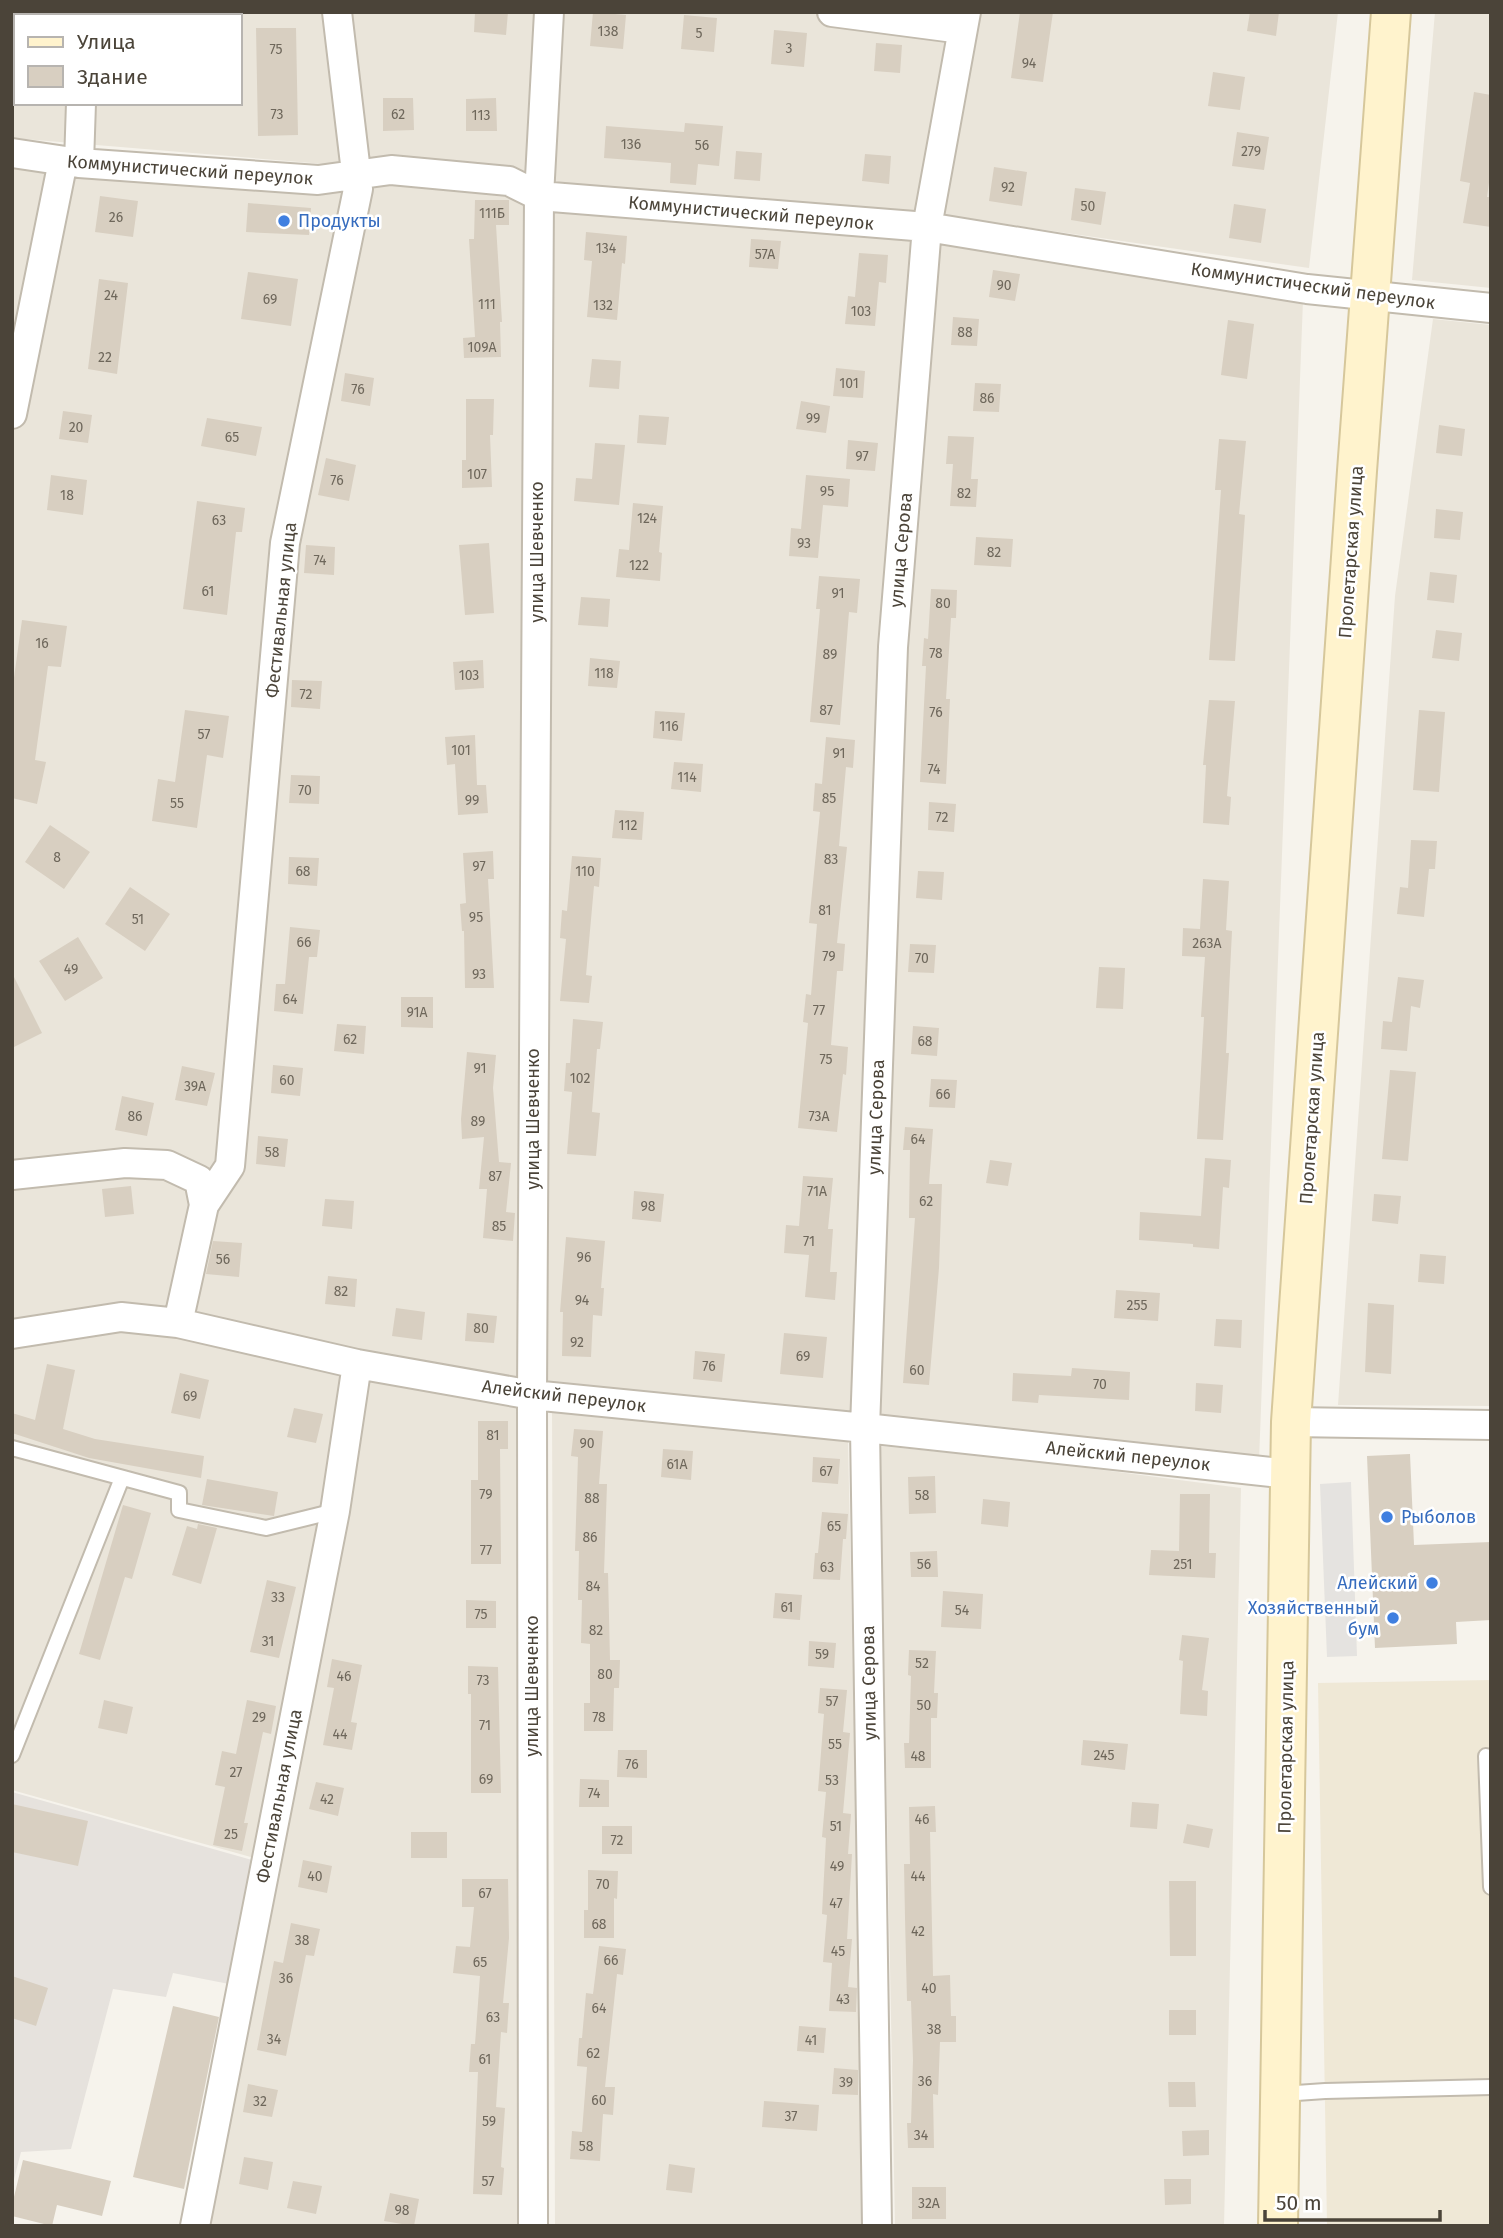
<svg xmlns="http://www.w3.org/2000/svg" width="1503" height="2238" font-family="'Fira Sans',sans-serif">
<rect width="100%" height="100%" fill="#f6f3ec"/>
<path fill="#eae5da" fill-rule="evenodd" d="M12,12H1338L1309,268L920,212L543,181L511,166L387,160L324,164L12,138ZM16,16H240V103H16Z
M1435,12H1491V288L1412,280Z
M12,157L352,177L929,238L1303,300L1259,1461L885,1416L523,1381L522,2226H203L272,1863L12,1790Z
M1433,319L1491,325V1406L1338,1405L1395,596Z
M552,1408L848,1442L865,2226H555Z
M880,1446L1033,1461L1241,1488L1224,2226H895Z"/>
<path fill="#e6e2dd" d="M12,1792L252,1860L229,1984L173,1973L166,1997L113,1989L71,2149L21,2152L12,2187Z"/>
<path fill="#efe8d6" d="M1491,1680V2226H1327L1318,1683Z"/>
<path fill="#e5e3e0" d="M1351,1482L1357,1656L1327,1657L1320,1484Z"/>
<path fill="#d8cfc1" d="M475,12H508L506,35L474,32Z
M593,12L626,15L623,49L590,46Z
M1020,12H1053L1043,82L1011,78Z
M1250,12H1279L1276,36L1247,31Z
M684,15L717,18L714,52L681,49Z
M256,28H296L298,135L258,136Z
M774,30L807,33L804,67L771,64Z
M876,43L902,45L900,73L874,71Z
M1213,72L1245,77L1240,110L1208,106Z
M1474,92L1491,95V168L1487,197H1491V227L1463,223L1470,183L1460,181Z
M383,98H413L414,130L383,131Z
M496,98L497,131H466V99Z
M685,123L723,126L719,166L698,164L696,185L670,183L671,163L604,158L606,126L684,132Z
M1237,132L1269,137L1264,170L1232,166Z
M736,151L762,153L760,181L734,179Z
M865,154L891,156L889,184L862,181Z
M994,167L1027,172L1022,206L989,201Z
M1075,188L1106,192L1101,225L1071,220Z
M100,196L138,201L133,237L95,232Z
M475,200H509V225H496L502,322H500L501,357L464,358L463,338L475,337L469,239H474Z
M248,203L311,208L309,235L246,232Z
M1234,204L1266,209L1261,243L1229,238Z
M586,232L627,236L625,264L622,263L617,320L587,317L592,261L584,260Z
M751,239L781,241L778,269L749,267Z
M859,253L888,255L886,283L879,282L875,326L845,324L848,296L855,297Z
M993,270L1020,274L1015,301L989,297Z
M248,272L298,279L291,326L241,319Z
M99,279L128,283L117,374L88,369Z
M953,317L979,319L977,346L951,345Z
M1228,320L1254,324L1247,379L1221,375Z
M592,359L621,361L619,389L589,387Z
M836,368L865,371L863,398L833,396Z
M345,373L374,378L370,406L341,401Z
M975,383L1001,384L999,412L973,411Z
M466,399H494L493,435H490L492,487L462,488V460H466Z
M801,401L830,406L826,433L796,429Z
M63,411L92,415L88,443L59,439Z
M639,415L669,417L666,445L637,443Z
M207,418L262,427L256,456L201,446Z
M1439,425L1465,429L1462,456L1436,453Z
M948,436L974,437L971,479H978L976,507L950,506L953,464H946Z
M1219,439L1246,441L1239,514L1245,515L1235,661L1209,660L1221,490H1215Z
M848,440L878,443L875,471L846,469Z
M595,443L625,445L619,505L574,501L576,478L592,479Z
M326,458L356,465L349,501L318,495Z
M51,475L87,480L83,515L47,510Z
M806,475L850,479L848,507L823,505L818,558L789,556L791,528L801,529Z
M197,501L245,508L242,532H236L227,615L183,609Z
M633,503L663,506L659,552L662,553L660,581L616,577L619,549L629,550Z
M1436,509L1463,512L1460,540L1434,538Z
M976,537L1013,539L1011,567L974,565Z
M489,543L494,613L465,615L459,545Z
M306,545L335,547L334,575L304,573Z
M1430,572L1457,575L1454,603L1427,600Z
M819,576L860,579L857,613L849,612L840,725L810,722L820,609H816Z
M931,589L957,590L956,618H951L946,699H950L946,784L920,782L926,666H922L924,638L928,639Z
M581,597L610,599L608,627L578,625Z
M22,620L67,626L61,667L48,666L35,760L46,762L37,804L12,798V692Z
M1436,630L1462,633L1459,661L1432,658Z
M590,658L620,661L617,688L588,686Z
M483,660L484,688L455,690L453,662Z
M292,680L322,681L320,709L291,707Z
M1209,700L1235,701L1227,796L1231,797L1229,825L1203,823L1206,765H1203Z
M185,710L229,716L223,758L207,755L197,828L152,821L158,779L175,782Z
M1419,710L1445,712L1439,792L1413,790Z
M655,711L685,713L682,741L653,738Z
M475,735L477,785H486L488,813L458,815L455,764L447,765L445,737Z
M826,737L855,740L853,768L846,767L839,846L847,847L837,943L845,944L843,971H837L831,1045L848,1047L846,1075L843,1074L837,1132L798,1128L808,1023L803,1022L806,994L811,995L817,924L809,923L820,812L813,811L815,783L822,784Z
M674,762L703,764L701,792L671,789Z
M291,775L320,776L319,804L289,803Z
M929,802L956,804L954,832L928,830Z
M615,810L644,812L642,840L612,838Z
M50,825L90,852L64,889L25,862Z
M1411,840L1437,841L1435,869H1429L1424,917L1397,914L1400,887L1408,888Z
M493,851L494,879H488L494,988H465L464,931H462L460,904L466,903L463,853Z
M572,856L601,858L599,887L594,886L586,975L592,976L589,1003L560,1001L566,939L560,938L562,910L567,911Z
M289,857L319,858L317,886L288,884Z
M918,871L944,872L942,900L916,898Z
M1203,879L1229,881L1226,930L1232,931L1226,1053H1229L1223,1140L1197,1139L1204,1017H1201L1205,957L1182,956L1183,928L1200,929Z
M130,887L170,914L145,951L105,924Z
M290,927L320,930L317,957H309L303,1014L274,1011L276,984H285Z
M78,937L103,978L65,1001L39,961Z
M910,944L936,945L934,973L908,972Z
M1099,967L1125,968L1123,1009L1096,1008Z
M12,973L42,1033L12,1048Z
M1398,977L1424,980L1420,1008L1411,1006L1407,1051L1381,1049L1383,1021L1392,1022Z
M401,997H433V1028L401,1027Z
M573,1019L603,1022L600,1049H597L592,1112L600,1113L596,1156L567,1154L572,1092L564,1091L566,1063H570Z
M337,1024L366,1026L364,1054L334,1051Z
M913,1026L939,1028L937,1056L911,1054Z
M467,1052L496,1055L493,1088L499,1162L511,1163L506,1212L515,1213L513,1241L483,1238L487,1189H479L484,1137L462,1139L461,1119Z
M273,1065L303,1068L300,1096L271,1093Z
M182,1066L215,1073L207,1106L175,1100Z
M1390,1070L1416,1072L1408,1161L1382,1159Z
M931,1079L957,1080L955,1108L929,1107Z
M122,1096L154,1103L147,1136L115,1130Z
M905,1127L933,1129L929,1184H942L939,1268L929,1385L903,1383L915,1218H909L910,1150H903Z
M258,1136L288,1139L285,1167L256,1164Z
M1205,1158L1231,1160L1229,1188L1223,1187L1219,1249L1193,1247V1244L1139,1240L1140,1212L1201,1216Z
M990,1160L1012,1163L1008,1186L986,1183Z
M803,1176L833,1178L828,1229H833L830,1272H837L835,1300L805,1297L809,1255L784,1253L786,1225L799,1226Z
M131,1186L134,1214L105,1217L102,1189Z
M634,1191L664,1194L661,1222L632,1219Z
M1374,1194L1401,1196L1398,1224L1372,1221Z
M325,1199L354,1201L352,1229L322,1226Z
M566,1237L605,1241L601,1288H604L602,1316L593,1315L591,1357L562,1356L563,1312H560Z
M213,1241L242,1243L239,1277L206,1274Z
M1420,1254L1446,1256L1444,1284L1418,1282Z
M328,1276L357,1279L355,1307L325,1304Z
M1116,1290L1160,1293L1158,1321L1114,1318Z
M1368,1303L1394,1305L1391,1374L1365,1372Z
M396,1308L425,1312L422,1340L392,1336Z
M467,1313L497,1316L494,1343L465,1341Z
M1216,1319L1242,1320L1241,1348L1214,1346Z
M784,1333L827,1337L823,1378L780,1374Z
M695,1351L725,1354L722,1382L693,1379Z
M47,1364L75,1370L63,1429L95,1439L204,1456L201,1478L89,1458L12,1433V1413L35,1420Z
M1072,1368L1130,1372L1129,1400L1039,1395L1038,1403L1012,1401L1013,1373L1071,1376Z
M180,1373L209,1380L200,1419L171,1413Z
M1196,1383L1223,1385L1221,1413L1195,1411Z
M294,1408L323,1414L316,1443L287,1437Z
M478,1421H508V1449H500L501,1564H471V1480H478Z
M574,1429L603,1431L599,1484H607L604,1573H608L610,1660H620L619,1688H614L613,1731H584V1703H590V1644L581,1643L582,1600H578L579,1551H575L578,1457L571,1456Z
M663,1449L693,1451L691,1480L661,1477Z
M1410,1454L1414,1545L1491,1542V1620L1456,1622L1457,1644L1375,1648L1367,1456Z
M813,1457L840,1459L838,1484L812,1482Z
M935,1476L936,1513L909,1514L908,1477Z
M207,1479L278,1492L274,1516L202,1505Z
M1180,1494H1210L1209,1553H1216L1215,1578L1149,1575L1151,1550L1179,1551Z
M983,1499L1010,1502L1008,1527L981,1524Z
M123,1505L151,1513L132,1579L125,1577L100,1660L79,1654Z
M822,1512L848,1514L846,1539H843L840,1580L813,1579L815,1553H818Z
M198,1524L217,1528L201,1584L172,1575L187,1526L197,1529Z
M937,1551L938,1577H911L910,1552Z
M267,1580L296,1587L279,1658L250,1652Z
M943,1591L983,1594L981,1629L941,1627Z
M775,1593L802,1595L800,1620L773,1618Z
M466,1600L496,1601V1628H466Z
M1182,1635L1209,1638L1202,1690L1208,1691L1207,1716L1180,1714L1183,1661L1179,1660Z
M809,1641L836,1643L834,1668L808,1666Z
M909,1650L936,1651L934,1693H938L937,1718H931V1768H905L904,1743H909L911,1676L908,1675Z
M332,1659L362,1665L351,1722L357,1723L352,1750L323,1745L334,1688L327,1687Z
M468,1666L498,1667L501,1793H471V1694H468Z
M820,1688L847,1690L843,1732L850,1733L843,1813L851,1814L848,1854H852L847,1939H852L848,1987L857,1988L856,2012L829,2011L832,1963L823,1962L827,1915L822,1914L826,1838L822,1837L826,1792L818,1791L824,1714L818,1713Z
M104,1700L133,1707L127,1734L98,1728Z
M247,1700L276,1706L271,1734L263,1732L244,1823H248L242,1851L213,1845L225,1787L215,1785L222,1751L236,1754Z
M1083,1740L1128,1744L1125,1770L1081,1765Z
M618,1750H647V1778L617,1777Z
M580,1779L609,1780V1807H579Z
M316,1782L344,1788L338,1816L309,1809Z
M1132,1802L1159,1804L1157,1829L1130,1827Z
M12,1804L88,1821L78,1866L12,1852Z
M935,1806L936,1832H930L933,1976L950,1975L951,2016H956V2042H940L938,2095L933,2094L934,2148H908L907,2123H911L913,2060L911,2001H907L905,1918L904,1864H910L909,1807Z
M1187,1824L1213,1829L1209,1848L1183,1843Z
M602,1826H632V1854H602Z
M411,1832H447V1858H411Z
M303,1860L332,1866L327,1893L298,1887Z
M588,1870L618,1871L617,1899L614,1898V1938H584V1910H588Z
M462,1879H508L509,1938L503,2003H509L507,2033L501,2032L496,2107L505,2108L501,2167L504,2168L502,2195L473,2194L478,2072H469L471,2044H475L480,1976L453,1973L456,1946L470,1947L474,1907H462Z
M1169,1881H1196V1956H1170Z
M291,1923L320,1929L314,1956L306,1955L286,2056L257,2050L274,1961L283,1963Z
M599,1946L626,1949L623,1975L617,1974L605,2087H615L613,2115L603,2114L600,2161L570,2159L572,2131L582,2132L587,2067L577,2066L579,2038H582L586,1993L593,1994Z
M12,1976L48,1988L36,2026L12,2018Z
M173,2006L219,2017L184,2189L133,2177Z
M1169,2010H1196V2035H1169Z
M799,2026L826,2028L824,2053L797,2051Z
M834,2068L858,2070V2095L832,2094Z
M1168,2082H1195L1196,2107H1169Z
M248,2084L278,2090L272,2117L243,2112Z
M764,2101L819,2105L817,2131L762,2127Z
M1209,2130V2155L1183,2156L1182,2131Z
M244,2157L273,2162L268,2190L239,2184Z
M23,2160L111,2181L102,2216L57,2205L52,2226L12,2216V2205Z
M669,2164L695,2168L692,2193L666,2190Z
M1164,2179H1191V2204L1165,2205Z
M293,2181L322,2186L316,2214L287,2208Z
M912,2187H946V2219H912Z
M390,2193L419,2199L414,2226L384,2221Z"/>
<g fill="none" stroke-linecap="round" stroke-linejoin="round">
<g stroke="#c2bbae" stroke-width="18">
<path id="service" d="M12,1448L179,1493V1510L266,1528L335,1511
M12,1755L122,1478
M1486,1756L1491,1887
M1282,2094L1325,2091L1491,2087"/>
</g>
<g stroke="#c2bbae" stroke-width="32">
<path id="minor" d="M832,12L962,29
M82,16V12
M12,153L79,163L318,180L391,170L509,181L539,196L927,227L1307,289L1491,308
M79,163L81,103
M12,414L63,161
M12,1175L125,1163L167,1165L199,1180L204,1205L178,1323L357,1364L532,1395L865,1428L1290,1474
M204,1205L230,1166L285,543L358,189L337,12
M12,1334L121,1317L178,1323
M1291,1422L1491,1425
M195,2226L335,1511L357,1364
M533,2226L532,1395L539,196L549,12
M877,2226L865,1428L893,647L927,227L966,12"/>
</g>
<g stroke="#d6c79b" stroke-width="42">
<path id="secondary" d="M1278,2226L1291,1422L1357,471L1391,12"/>
</g>
<use href="#service" stroke="#fff" stroke-width="14"/>
<use href="#minor" stroke="#fff" stroke-width="28"/>
<use href="#secondary" stroke="#fff3cd" stroke-width="38"/>
</g>
<g fill="#3f7fe0" stroke="#fff" stroke-width="2.5">
<circle cx="284" cy="221" r="7"/>
<circle cx="1387" cy="1517" r="7"/>
<circle cx="1432" cy="1583" r="7"/>
<circle cx="1393" cy="1618" r="7"/>
</g>
<g text-anchor="middle" dominant-baseline="central" stroke-width="5" stroke-linejoin="round" paint-order="stroke">
<g font-size="14" fill="#6e675b">
<text x="608" y="31">138</text>
<text x="699" y="33">5</text>
<text x="789" y="48">3</text>
<text x="276" y="49">75</text>
<text x="1029" y="63">94</text>
<text x="277" y="114">73</text>
<text x="398" y="114">62</text>
<text x="481" y="115">113</text>
<text x="631" y="144">136</text>
<text x="702" y="145">56</text>
<text x="1251" y="151">279</text>
<text x="1008" y="187">92</text>
<text x="1088" y="206">50</text>
<text x="492" y="213">111Б</text>
<text x="116" y="217">26</text>
<text x="606" y="248">134</text>
<text x="765" y="254">57А</text>
<text x="1004" y="285">90</text>
<text x="111" y="295">24</text>
<text x="270" y="299">69</text>
<text x="487" y="304">111</text>
<text x="603" y="305">132</text>
<text x="861" y="311">103</text>
<text x="965" y="332">88</text>
<text x="482" y="347">109А</text>
<text x="105" y="357">22</text>
<text x="849" y="383">101</text>
<text x="358" y="389">76</text>
<text x="987" y="398">86</text>
<text x="813" y="418">99</text>
<text x="76" y="427">20</text>
<text x="232" y="437">65</text>
<text x="862" y="456">97</text>
<text x="477" y="474">107</text>
<text x="337" y="480">76</text>
<text x="827" y="491">95</text>
<text x="964" y="493">82</text>
<text x="67" y="495">18</text>
<text x="647" y="518">124</text>
<text x="219" y="520">63</text>
<text x="804" y="543">93</text>
<text x="994" y="552">82</text>
<text x="320" y="560">74</text>
<text x="639" y="565">122</text>
<text x="208" y="591">61</text>
<text x="838" y="593">91</text>
<text x="943" y="603">80</text>
<text x="42" y="643">16</text>
<text x="936" y="653">78</text>
<text x="830" y="654">89</text>
<text x="604" y="673">118</text>
<text x="469" y="675">103</text>
<text x="306" y="694">72</text>
<text x="826" y="710">87</text>
<text x="936" y="712">76</text>
<text x="669" y="726">116</text>
<text x="204" y="734">57</text>
<text x="461" y="750">101</text>
<text x="839" y="753">91</text>
<text x="934" y="769">74</text>
<text x="687" y="777">114</text>
<text x="305" y="790">70</text>
<text x="829" y="798">85</text>
<text x="472" y="800">99</text>
<text x="177" y="803">55</text>
<text x="942" y="817">72</text>
<text x="628" y="825">112</text>
<text x="57" y="857">8</text>
<text x="831" y="859">83</text>
<text x="479" y="866">97</text>
<text x="303" y="871">68</text>
<text x="585" y="871">110</text>
<text x="825" y="910">81</text>
<text x="476" y="917">95</text>
<text x="138" y="919">51</text>
<text x="304" y="942">66</text>
<text x="1207" y="943">263А</text>
<text x="829" y="956">79</text>
<text x="922" y="958">70</text>
<text x="71" y="969">49</text>
<text x="479" y="974">93</text>
<text x="290" y="999">64</text>
<text x="819" y="1010">77</text>
<text x="417" y="1012">91А</text>
<text x="350" y="1039">62</text>
<text x="925" y="1041">68</text>
<text x="826" y="1059">75</text>
<text x="480" y="1068">91</text>
<text x="580" y="1078">102</text>
<text x="287" y="1080">60</text>
<text x="195" y="1086">39А</text>
<text x="943" y="1094">66</text>
<text x="135" y="1116">86</text>
<text x="819" y="1116">73А</text>
<text x="478" y="1121">89</text>
<text x="918" y="1139">64</text>
<text x="272" y="1152">58</text>
<text x="495" y="1176">87</text>
<text x="817" y="1191">71А</text>
<text x="926" y="1201">62</text>
<text x="648" y="1206">98</text>
<text x="499" y="1226">85</text>
<text x="809" y="1241">71</text>
<text x="584" y="1257">96</text>
<text x="223" y="1259">56</text>
<text x="341" y="1291">82</text>
<text x="582" y="1300">94</text>
<text x="1137" y="1305">255</text>
<text x="481" y="1328">80</text>
<text x="577" y="1342">92</text>
<text x="803" y="1356">69</text>
<text x="709" y="1366">76</text>
<text x="917" y="1370">60</text>
<text x="1100" y="1384">70</text>
<text x="190" y="1396">69</text>
<text x="493" y="1435">81</text>
<text x="587" y="1443">90</text>
<text x="677" y="1464">61А</text>
<text x="826" y="1471">67</text>
<text x="486" y="1494">79</text>
<text x="922" y="1495">58</text>
<text x="592" y="1498">88</text>
<text x="834" y="1526">65</text>
<text x="590" y="1537">86</text>
<text x="486" y="1550">77</text>
<text x="924" y="1564">56</text>
<text x="1183" y="1564">251</text>
<text x="827" y="1567">63</text>
<text x="593" y="1586">84</text>
<text x="278" y="1597">33</text>
<text x="787" y="1607">61</text>
<text x="962" y="1610">54</text>
<text x="481" y="1614">75</text>
<text x="596" y="1630">82</text>
<text x="268" y="1641">31</text>
<text x="822" y="1654">59</text>
<text x="922" y="1663">52</text>
<text x="605" y="1674">80</text>
<text x="344" y="1676">46</text>
<text x="483" y="1680">73</text>
<text x="832" y="1701">57</text>
<text x="924" y="1705">50</text>
<text x="259" y="1717">29</text>
<text x="599" y="1717">78</text>
<text x="485" y="1725">71</text>
<text x="340" y="1734">44</text>
<text x="835" y="1744">55</text>
<text x="1104" y="1755">245</text>
<text x="918" y="1756">48</text>
<text x="632" y="1764">76</text>
<text x="236" y="1772">27</text>
<text x="486" y="1779">69</text>
<text x="832" y="1780">53</text>
<text x="594" y="1793">74</text>
<text x="327" y="1799">42</text>
<text x="922" y="1819">46</text>
<text x="836" y="1826">51</text>
<text x="231" y="1834">25</text>
<text x="617" y="1840">72</text>
<text x="837" y="1866">49</text>
<text x="315" y="1876">40</text>
<text x="918" y="1876">44</text>
<text x="603" y="1884">70</text>
<text x="485" y="1893">67</text>
<text x="836" y="1903">47</text>
<text x="599" y="1924">68</text>
<text x="918" y="1931">42</text>
<text x="302" y="1940">38</text>
<text x="838" y="1951">45</text>
<text x="611" y="1960">66</text>
<text x="480" y="1962">65</text>
<text x="286" y="1978">36</text>
<text x="929" y="1988">40</text>
<text x="843" y="1999">43</text>
<text x="599" y="2008">64</text>
<text x="493" y="2017">63</text>
<text x="934" y="2029">38</text>
<text x="274" y="2039">34</text>
<text x="811" y="2040">41</text>
<text x="593" y="2053">62</text>
<text x="485" y="2059">61</text>
<text x="925" y="2081">36</text>
<text x="846" y="2082">39</text>
<text x="599" y="2100">60</text>
<text x="260" y="2101">32</text>
<text x="791" y="2116">37</text>
<text x="489" y="2121">59</text>
<text x="921" y="2135">34</text>
<text x="586" y="2146">58</text>
<text x="488" y="2181">57</text>
<text x="929" y="2203">32А</text>
<text x="402" y="2210">98</text>
</g>
<g font-size="18" fill="#4b4439" stroke="#fff">
<text transform="translate(190 170) rotate(4)">Коммунистический переулок</text>
<text transform="translate(751 213) rotate(5)">Коммунистический переулок</text>
<text transform="translate(1313 286) rotate(8)">Коммунистический переулок</text>
<text transform="translate(901 550) rotate(-85)">улица Серова</text>
<text transform="translate(537 552) rotate(-90)">улица Шевченко</text>
<text transform="translate(1351 552) rotate(-86)">Пролетарская улица</text>
<text transform="translate(281 610) rotate(-84)">Фестивальная улица</text>
<text transform="translate(876 1117) rotate(-88)">улица Серова</text>
<text transform="translate(1312 1118) rotate(-86)">Пролетарская улица</text>
<text transform="translate(533 1119) rotate(-90)">улица Шевченко</text>
<text transform="translate(564 1396) rotate(7)">Алейский переулок</text>
<text transform="translate(1128 1456) rotate(6)">Алейский переулок</text>
<text transform="translate(869 1683) rotate(-91)">улица Серова</text>
<text transform="translate(532 1686) rotate(-90)">улица Шевченко</text>
<text transform="translate(1286 1747) rotate(-89)">Пролетарская улица</text>
<text transform="translate(279 1796) rotate(-79)">Фестивальная улица</text>
</g>
<g font-size="18" fill="#366cbe" stroke="#fff" text-anchor="start">
<text x="298" y="221">Продукты</text>
<text x="1401" y="1517">Рыболов</text>
<text x="1418" y="1583" text-anchor="end">Алейский</text>
<text x="1379" y="1608" text-anchor="end">Хозяйственный<tspan x="1379" dy="21">бум</tspan></text>
</g>
</g>
<rect width="1503" height="2238" fill="none" stroke="#4b4439" stroke-width="28"/>
<rect x="14" y="14" width="228" height="91" fill="#ffffff" stroke="#b7b4b0" stroke-width="2"/>
<rect x="28" y="37" width="35" height="10" fill="#fff3cd" stroke="#b7b4b0" stroke-width="2"/>
<text x="77" y="49" font-size="21" fill="#4b4439">Улица</text>
<rect x="28" y="66" width="35" height="21" fill="#d8cfc1" stroke="#b7b4b0" stroke-width="2"/>
<text x="77" y="84" font-size="21" fill="#4b4439">Здание</text>
<path d="M1265 2210v10h175v-10" fill="none" stroke="#4b4439" stroke-width="3.5"/>
<text x="1276" y="2210" font-size="21" fill="#4b4439" stroke="#ffffff" stroke-width="5" paint-order="stroke">50 m</text>
</svg>
